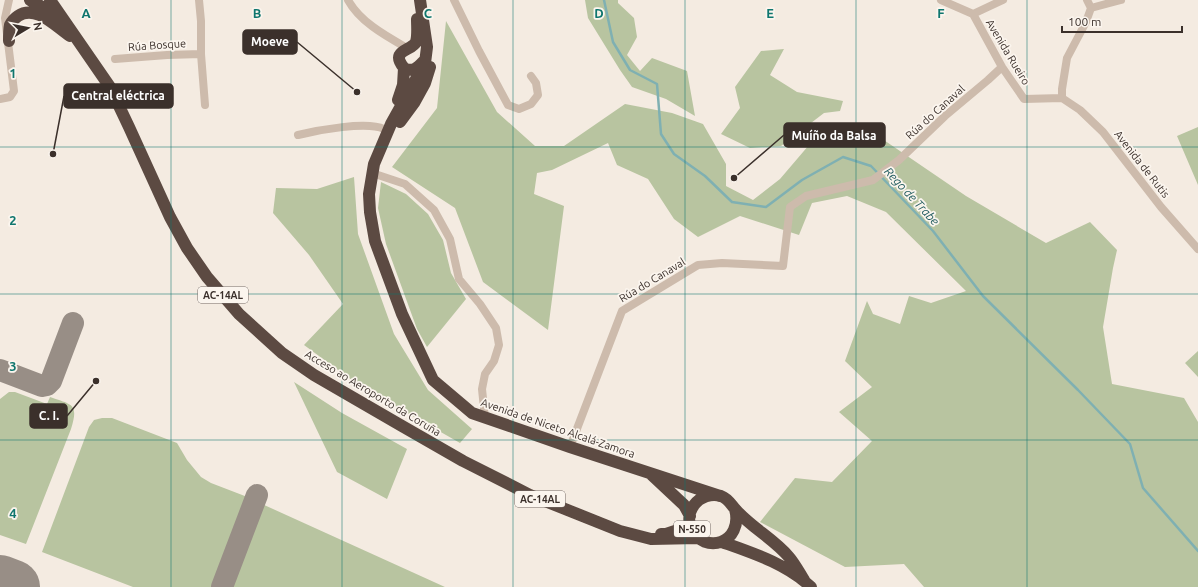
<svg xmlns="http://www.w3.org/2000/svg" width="1198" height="587" font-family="Ubuntu,sans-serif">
<rect width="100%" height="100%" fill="#f4ebe1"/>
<path fill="#b8c4a0" d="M585,0H618V3L634,18L637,37L627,55L640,71L652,58L687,71L695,116L666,99L632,87L620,70L588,18Z
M446,21L497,112L535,146H564L625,104L672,113L703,124L726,164V186L753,200L780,179L809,145L875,134L966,196L1046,243L1090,222L1117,250L1113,268L1103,327L1112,384L1184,398L1198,422V587H924L904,564L845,567L760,522L795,478L832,482L872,441L839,412L872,387L845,361L867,301L873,314L900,324L909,296L931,303L966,291L886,212L847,196L812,203L799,235L740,216L698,237L674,219L648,179L617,165L608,143L552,170L537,173L534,194L564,206L548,330L483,282L455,208L392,167L437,108Z
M784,49L770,75L797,92L843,101L840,111L824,113L781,146L750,148L721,134L740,108L735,87L761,51Z
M1198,127V185L1177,136Z
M354,177L358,234L394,334L428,390L472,429L460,443L360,386L304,345L343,304L309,255L273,213L276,188L317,189Z
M381,182L406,194L428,214L443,240L451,273L466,299L427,347L417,329L386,244L378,208Z
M1198,351V377L1185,363Z
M294,382L342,413L407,449L387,499L337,472Z
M9,392H15L47,404L50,397C72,405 79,403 71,429L26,544L0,535V399Z
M102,418H112L177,443L187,460L201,477L211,483L250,498L216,587H133L42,552L89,427L94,420Z
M262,504L445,587H228Z"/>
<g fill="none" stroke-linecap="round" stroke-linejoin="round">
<path stroke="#7fb0b2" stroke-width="2.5" d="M604,0L613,42L630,70L657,84L661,134L674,154L705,176L732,202L766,207L802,180L843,157L871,166L933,231L983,296L1078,390L1130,444L1143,488L1198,551"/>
<path stroke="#988e86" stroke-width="22" d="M0,370L42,386L47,385L51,381L73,323
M222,587L257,495"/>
<path stroke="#988e86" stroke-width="54" d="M0,582L13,587"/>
<path stroke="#cdbbac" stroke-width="8" d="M199,0L201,21V54L205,105
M348,0C360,22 386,36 407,48
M454,0L479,51L508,105L519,109L531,104L538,95L536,83L531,76
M941,0L973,14L1002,67L1024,99L1062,98
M1091,8L1121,0
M973,14L1003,0
M115,59L167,55L201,54
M1062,98L1080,110L1103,132L1161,207L1198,249
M1062,98V89L1067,58L1086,22L1091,8L1087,0
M0,99L10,97L14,91L5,18L9,0
M298,135C318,130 367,121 384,129
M372,173L405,184L434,210L450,239L459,279L480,304L496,328L499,345L494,361L485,374L482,389L485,418
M570,447L622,311L698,265L722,263L783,266L790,207L806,196L873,180L899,160L945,116L988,80L1002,67"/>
<path stroke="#5c4a42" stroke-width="12" d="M30,0L44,8L53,16
M50,0L110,87L129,127L170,217L187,248L207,277L239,314L282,353L314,375L402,426L463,461L530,495L620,531L651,539L698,538
M420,0L427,47L425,63L391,124L374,164L369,194L370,212L375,241L402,314L433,380L472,413L570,447L720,496
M417,19C417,26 418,36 416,42C412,51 389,50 404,68C414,73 418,67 425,60
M9,41C9,36 9,30 10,25C12,21 15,18 18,16C36,4 56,27 70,36
M398,100L403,85L404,68
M400,122L414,103L425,83L430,67
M652,475L684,505L690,516
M735,509C744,543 704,556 691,528C688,521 689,512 694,505C700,497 711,493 721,496C729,499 731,505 736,510C752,528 774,539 789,557C795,564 799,572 804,580
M661,534H666L690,526
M722,542C753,553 787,564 811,587"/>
</g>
<path fill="none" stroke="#0f766e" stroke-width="1" stroke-opacity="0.55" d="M171,0V587M342,0V587M513,0V587M685,0V587M856,0V587M1027,0V587M0,147H1198M0,294H1198M0,440H1198"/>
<g text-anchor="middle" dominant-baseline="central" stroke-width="3.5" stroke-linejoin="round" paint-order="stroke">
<g fill="#fbf5ee" stroke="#756b66" stroke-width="1">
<rect x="198" y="287" width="50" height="16" rx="3"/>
<rect x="515" y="491" width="50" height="16" rx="3"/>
<rect x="674" y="521" width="36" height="16" rx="3"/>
</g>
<g font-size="10" font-weight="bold" fill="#3b302b">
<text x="223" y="295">AC-14AL</text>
<text x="540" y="499">AC-14AL</text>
<text x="692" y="529">N-550</text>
</g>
<g font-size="11" fill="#3b302b" stroke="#fbf5ee">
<text transform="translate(157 45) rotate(-4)">Rúa Bosque</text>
<text transform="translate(1008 52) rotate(59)">Avenida Rueiro</text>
<text transform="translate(935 112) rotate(-42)">Rúa do Canaval</text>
<text transform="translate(1142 164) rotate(52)">Avenida de Rutis</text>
<text transform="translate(652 280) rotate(-31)">Rúa do Canaval</text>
<text transform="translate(373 393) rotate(31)">Acceso ao Aeroporto da Coruña</text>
<text transform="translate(558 428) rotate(19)">Avenida de Niceto Alcalá-Zamora</text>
</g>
<g font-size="12" font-style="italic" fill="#1f5a5e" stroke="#fbf5ee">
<text transform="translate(912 196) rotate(47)">Rego de Trabe</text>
</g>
</g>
<g font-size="13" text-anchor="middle" font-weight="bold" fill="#0f766e" stroke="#fbf5ee" stroke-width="3.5" stroke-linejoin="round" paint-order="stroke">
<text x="86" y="18">A</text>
<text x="257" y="18">B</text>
<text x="428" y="18">C</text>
<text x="599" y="18">D</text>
<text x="770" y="18">E</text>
<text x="941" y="18">F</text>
<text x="13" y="78">1</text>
<text x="13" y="225">2</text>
<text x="13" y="371">3</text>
<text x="13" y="518">4</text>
</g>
<path fill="none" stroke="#3b302b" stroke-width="1.5" d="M357 92L297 42M53 154L64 96M734 178L784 135M96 381L67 416"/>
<g fill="#3b302b" stroke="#fbf5ee" stroke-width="1.5">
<circle cx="357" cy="92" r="4"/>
<circle cx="53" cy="154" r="4"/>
<circle cx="734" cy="178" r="4"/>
<circle cx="96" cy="381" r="4"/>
</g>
<g fill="#3b302b" stroke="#3b302b" stroke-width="1.5">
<rect x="243" y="30" width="54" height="24" rx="4"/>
<rect x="64" y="84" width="109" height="24" rx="4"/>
<rect x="784" y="123" width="101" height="24" rx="4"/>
<rect x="30" y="404" width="37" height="24" rx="4"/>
</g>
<g font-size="12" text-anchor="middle" font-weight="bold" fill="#fff">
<text x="270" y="46">Moeve</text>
<text x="118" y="100">Central eléctrica</text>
<text x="834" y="140">Muíño da Balsa</text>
<text x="49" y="420">C. I.</text>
</g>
<g transform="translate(28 28) rotate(80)" stroke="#fbf5ee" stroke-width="3" paint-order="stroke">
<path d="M0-3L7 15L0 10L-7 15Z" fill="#3b302b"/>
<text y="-6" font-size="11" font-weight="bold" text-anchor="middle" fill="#3b302b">N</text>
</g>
<path d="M1062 26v6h120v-6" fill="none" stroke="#3b302b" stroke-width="2"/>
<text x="1068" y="26" font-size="12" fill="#3b302b" stroke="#fbf5ee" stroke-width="3" paint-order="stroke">100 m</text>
</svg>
